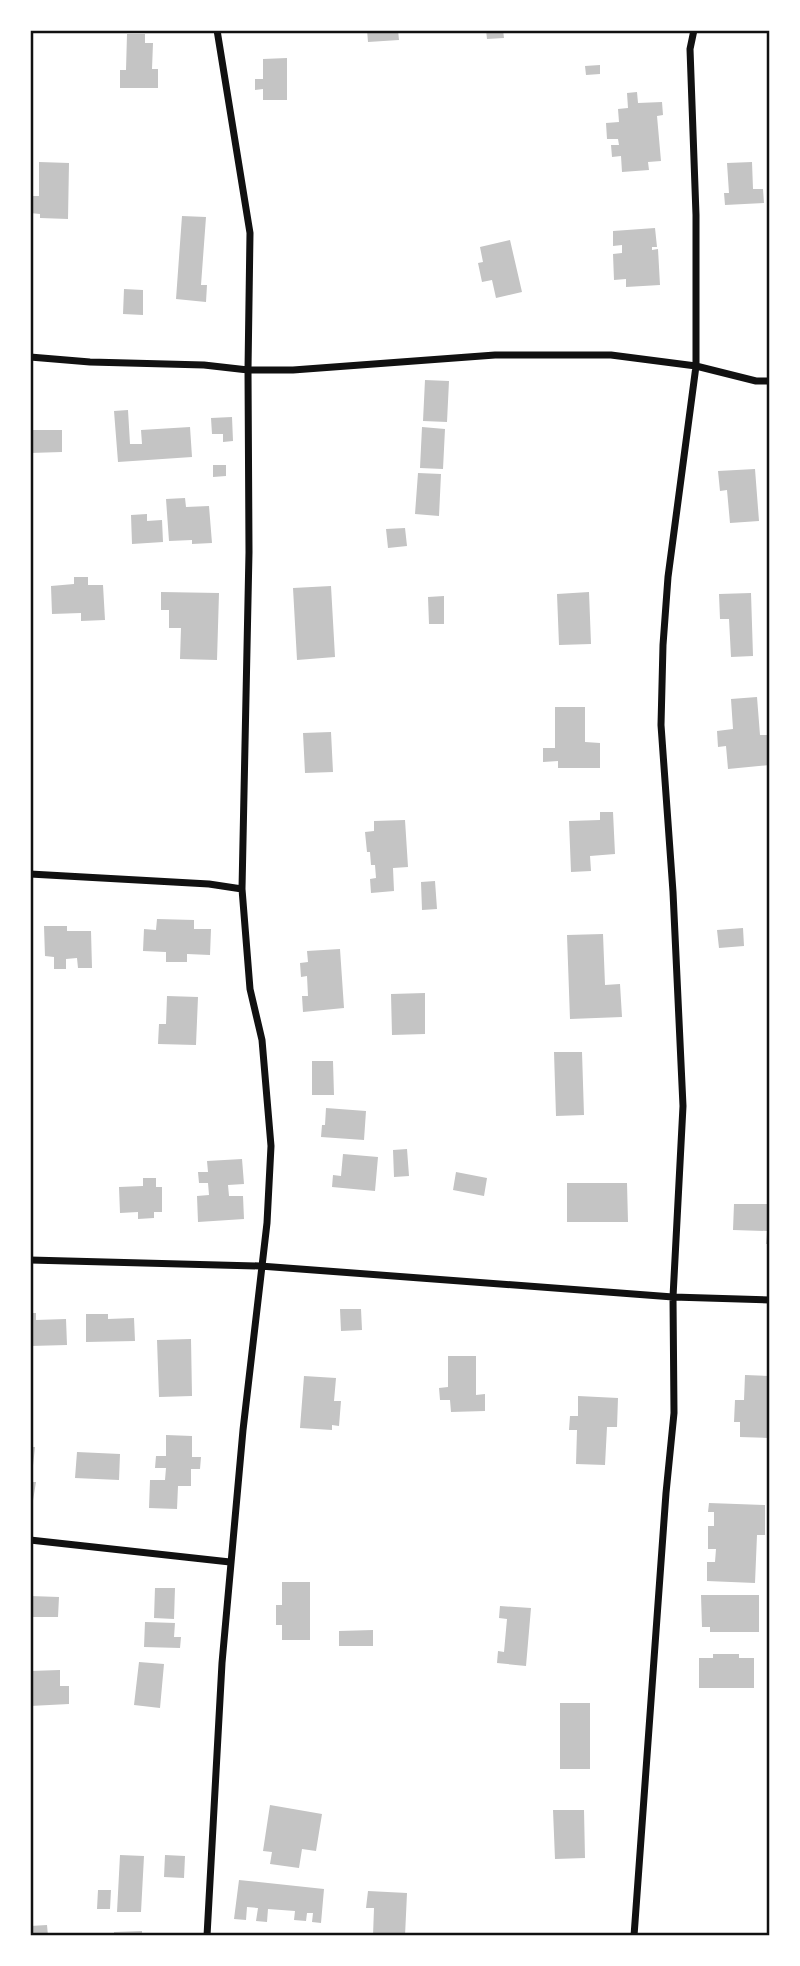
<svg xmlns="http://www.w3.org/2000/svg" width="800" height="1966" font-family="'PT Serif',serif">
<rect width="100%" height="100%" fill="#fff"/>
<path fill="#c4c4c4" d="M367,30H398L399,40L368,42Z
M486,30H503L504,38L487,39Z
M127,34H145V43H153L152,69H158V88H120V70H126Z
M287,58V100H263V89L255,90V79H263V59Z
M600,65V74L586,75L585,66Z
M637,92L638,103L662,102L663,115L657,116L661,161L648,162L649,170L622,172L621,156L612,157L611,145H619L618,139H607L606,123L619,122L618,109L628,108L627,93Z
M30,103H32L33,127H30Z
M39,162L69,163L68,219L40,218V214L30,213V196H39Z
M752,162L753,189H763L764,203L725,205L724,193H729L727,163Z
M182,216L206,217L201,285H207L206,302L176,299Z
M655,228L657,247H652V250L658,249L660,285L626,287V279L614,280L613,254L622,253V245L613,246V231Z
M510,240L522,292L496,298L492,280L482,282L478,263L483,262L480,247Z
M124,289L143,290V315L123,314Z
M425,380L449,381L447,422L423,421Z
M128,410L130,444H142L141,430L190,427L192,457L118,462L114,411Z
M232,417L233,441L223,442V434H212L211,418Z
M422,427L445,429L443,469L420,468Z
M30,430H62V452L30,453Z
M213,465H226V476L213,477Z
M755,469L759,521L730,523L727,490L720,491L718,471Z
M418,473L441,474L439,516L415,514Z
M185,498L186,507L209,506L212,543L192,544V540L169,541L166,499Z
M147,514V521L162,520L163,542L132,544L131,515Z
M405,528L407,546L388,548L386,529Z
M74,577H88V585H103L105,620L81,621V613L52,614L51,586L74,584Z
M331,586L335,657L297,660L293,588Z
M161,592L219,593L217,660L180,659L181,628H169V610H161Z
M589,592L591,644L559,645L557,594Z
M751,593L753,656L731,657L729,619H720L719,594Z
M444,596V624H429L428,597Z
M757,697L760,735H768L770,765L728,769L726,746L718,747L717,731L733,729L731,699Z
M555,707H585V742L600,743V768H558V761L543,762V748H555Z
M331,732L333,772L305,773L303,733Z
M600,812H613L615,854L590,856L591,871L571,872L569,821L600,820Z
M405,820L408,867L393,868L394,891L371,893L370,879L376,878L375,865H371L370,852H367L365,832L374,831V821Z
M435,881L437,909L422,910L421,882Z
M157,919L194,920V929H211L210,955L187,954V962H166V952L143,951L144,929L156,930Z
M44,926H67V931H91L92,968H78L77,958L66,959V969H54V957L45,956Z
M743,928L744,946L719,948L717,930Z
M603,934L605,985L620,984L622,1017L570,1019L567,935Z
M340,949L344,1008L303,1012L302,996H308L307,976L301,977L300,963L308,962L307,951Z
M767,985H770V1007H768Z
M425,993V1034L392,1035L391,994Z
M167,996L198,997L196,1045L158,1044L159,1024H166Z
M554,1052H582L584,1115L556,1116Z
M312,1061H333L334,1095H312Z
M326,1108L366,1111L364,1140L321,1137L322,1125H325Z
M407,1149L409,1176L394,1177L393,1150Z
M343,1154L378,1157L375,1191L332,1187L333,1175L341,1176Z
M242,1159L244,1184L228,1185L229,1196H243L244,1219L198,1222L197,1196L209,1195L208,1183H199L198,1172H208L207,1161Z
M456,1172L487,1178L484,1196L453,1190Z
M143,1178H156V1187H162V1212H154V1218L138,1219V1212L120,1213L119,1187L143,1186Z
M567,1183H627L628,1222H567Z
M734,1204H770V1244H766L767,1231L733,1230Z
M340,1309H361L362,1330L341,1331Z
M30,1313H36V1320L66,1319L67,1345L30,1346Z
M86,1314H108V1319L134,1318L135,1341L86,1342Z
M191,1339L192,1396L159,1397L157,1340Z
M448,1356H476V1395L485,1394V1411L451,1412L450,1400H440L439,1388L448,1387Z
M745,1375L770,1376L768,1438L740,1437V1422H734L735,1400H744Z
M304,1376L336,1378L334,1401H341L339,1426L332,1425V1430L300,1428Z
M578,1396L618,1398L617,1427H607L605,1465L576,1464L577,1430H569L570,1416H578Z
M166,1435L192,1436V1457H201L200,1469H191V1486H178L177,1509L149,1508L150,1480H165L166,1468H155L156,1456H166Z
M30,1447H35L32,1475H30Z
M77,1452L120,1454L119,1480L75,1478Z
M30,1482H36L31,1513H30Z
M709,1503L765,1505V1535H757L755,1583L707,1581V1562H715L716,1549H708V1526H714V1512H708Z
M282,1582H310V1640H282V1625H276V1605H282Z
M155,1588H175L174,1619L154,1618Z
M701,1595H759V1632H710V1627H702Z
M30,1596L59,1597L58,1617H30Z
M500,1606L531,1608L526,1666L497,1663L498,1651L504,1652L507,1619L499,1618Z
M145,1622L175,1623L174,1637H181L180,1648L144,1647Z
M373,1630V1646H339V1631Z
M713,1654H739V1658H754V1688H699V1658H713Z
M139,1662L164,1664L160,1708L134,1705Z
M60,1670V1686H69V1704L30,1706V1671Z
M560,1703H590V1769H560Z
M270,1805L322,1814L316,1851L302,1849L299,1868L270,1864L272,1852L263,1851Z
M553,1810H584L585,1858L555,1859Z
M120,1855L144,1856L141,1912H117Z
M165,1855L185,1856L184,1878L164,1877Z
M239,1880L324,1889L321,1923L312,1922L313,1913H307L306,1921L294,1920L295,1911L268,1909L267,1922L256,1921L258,1908L247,1907L246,1920L234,1919Z
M98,1890H111L110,1909H97Z
M368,1891L407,1893L405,1936H373L374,1908H366Z
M47,1925L48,1936H30V1926Z
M142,1931V1936H114V1932Z"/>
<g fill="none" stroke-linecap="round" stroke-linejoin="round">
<path stroke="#111" stroke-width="7" d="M30,357L90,362L204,365L248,370H293L495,355H611L696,366L756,381H770
M30,874L209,884L242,889
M30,1260L260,1266L673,1297L770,1300
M30,1540L230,1562
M207,1936L222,1663L243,1430L267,1223L271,1146L262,1040L250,989L242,889L249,552L248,370L250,233L217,30
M634,1936L666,1493L674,1413L673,1297L683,1106L673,892L661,725L663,645L668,577L696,366V215L690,49L694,30"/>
</g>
<rect width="800" height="1966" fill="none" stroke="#ffffff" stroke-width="63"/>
<rect x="32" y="32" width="736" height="1902" fill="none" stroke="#111" stroke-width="2.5"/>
</svg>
